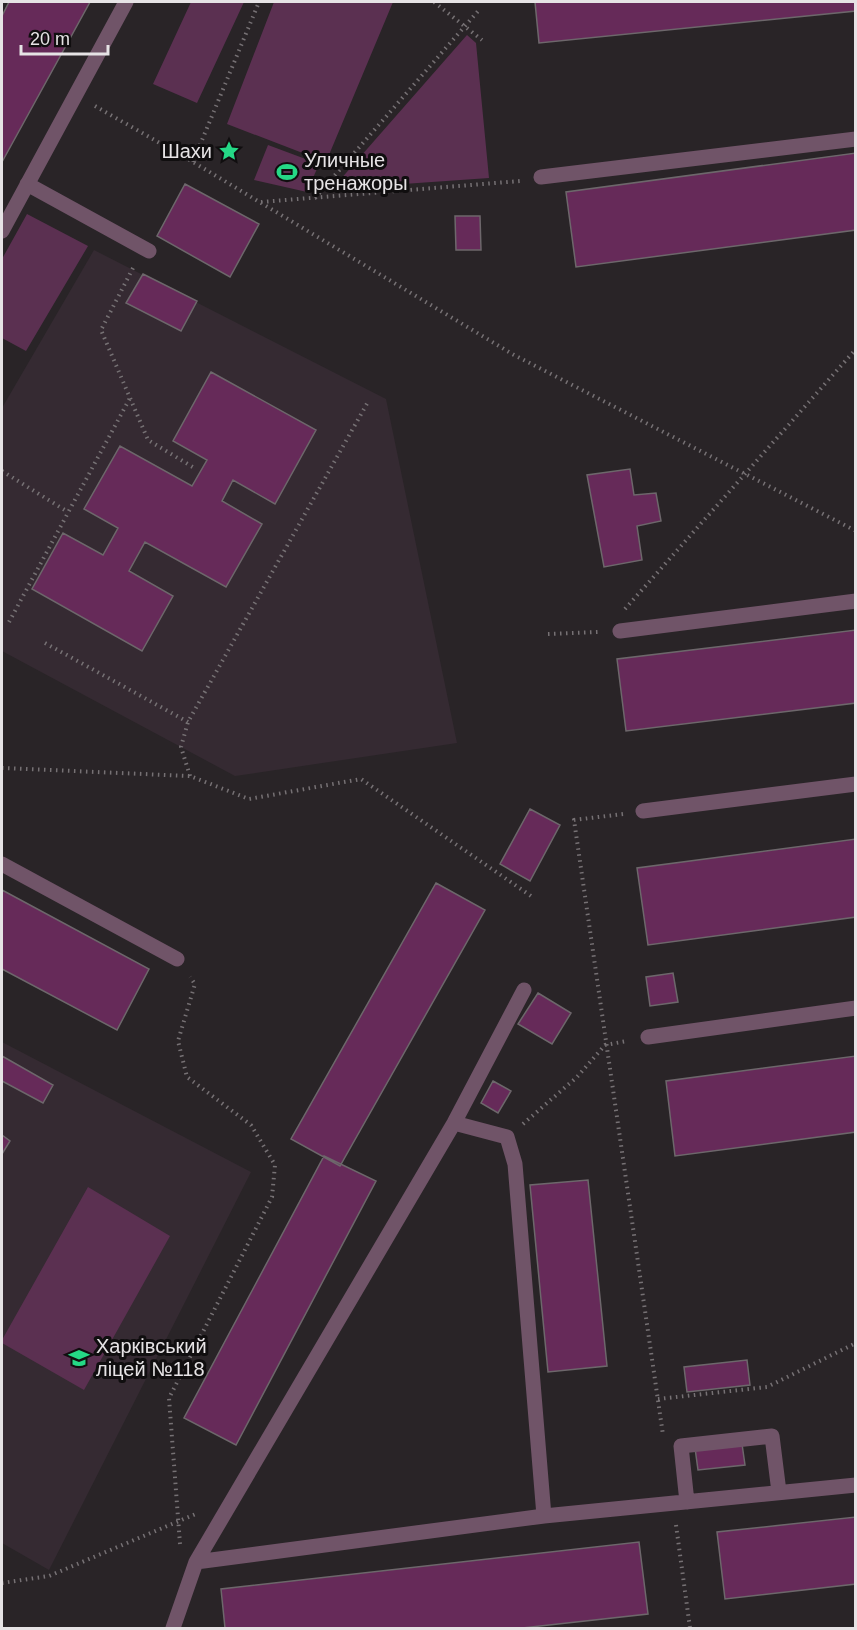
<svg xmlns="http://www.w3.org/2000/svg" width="857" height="1630" font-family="Helvetica,sans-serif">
<rect width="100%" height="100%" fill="#292427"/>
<path fill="#352a32" d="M94,250L386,399L457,743L235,776L2,651V408Z
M2,1042L251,1172L49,1570L2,1543Z"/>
<path fill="#5b3051" d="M191,2H244L197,103L153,84Z
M274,2H393L326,162L227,124Z
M467,35L476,43L489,178L332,189Z
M268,145L319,164L307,192L254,180Z
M27,214L88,246L26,351L2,338V259Z
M88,1187L170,1236L84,1390L2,1343V1340Z"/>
<path fill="#662a59" stroke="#6d676b" stroke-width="1.5" d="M9,2H90L2,162V16Z
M535,2H856V11L539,43Z
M856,153V230L576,267L566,192Z
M185,184L259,224L230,277L157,236Z
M455,216H480L481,250H456Z
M143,274L197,301L181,331L126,303Z
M211,372L316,430L275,504L233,480L222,501L262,524L226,587L145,542L129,571L173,596L142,651L32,589L63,533L103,555L118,528L84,509L120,446L192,486L207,460L173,441Z
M630,469L634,495L656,493L661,521L637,526L642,560L604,567L587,475Z
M856,630V703L626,731L617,659Z
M530,809L560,825L530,881L500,864Z
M856,839V917L648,945L637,868Z
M436,883L485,910L340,1166L291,1139Z
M2,890L149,969L117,1030L2,969Z
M673,973L678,1002L650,1006L646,977Z
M538,993L571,1013L552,1044L518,1024Z
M2,1056L53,1085L43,1103L2,1081Z
M856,1056V1132L675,1156L666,1081Z
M493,1081L511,1091L498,1113L481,1103Z
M2,1135L10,1141L2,1154Z
M324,1156L376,1181L236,1445L184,1418Z
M588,1180L607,1366L548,1372L530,1185Z
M747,1360L750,1385L687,1392L684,1367Z
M742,1444L745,1465L698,1470L695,1448Z
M856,1517V1584L725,1599L717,1532Z
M639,1542L648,1614L522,1628H225L221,1589Z"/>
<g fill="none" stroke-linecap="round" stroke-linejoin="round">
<path stroke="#767174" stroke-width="4" stroke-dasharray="1.5 4.5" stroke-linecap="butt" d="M434,2L482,40
M95,106L193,162L514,355L856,531
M193,162L259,2
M315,198L479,10
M261,202L520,181
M133,268L101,330L148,440L196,469
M2,471L68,512
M625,609L856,349
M9,622L130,398
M548,634L599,632
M45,643L188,722
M2,768L190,776L249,799L361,779L534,898
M190,776L181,747L188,722L369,400
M623,814L574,820L663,1435
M523,1124L577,1077L605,1045L627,1041
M658,1399L767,1387L856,1343
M676,1525L690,1628
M180,1544L169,1398L272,1197L275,1165L251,1125L187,1077L178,1041L195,984L190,977
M2,1583L49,1576L198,1513"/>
<path stroke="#705468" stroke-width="15" d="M541,177L856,139
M27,184L149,251
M2,231L126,2
M620,631L856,601
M643,811L856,784
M2,864L177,959
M648,1037L856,1008
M454,1123L507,1137L515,1164L544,1516
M687,1502L681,1446L772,1436L779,1492
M196,1562L544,1516L856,1485
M173,1628L196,1562L454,1123L524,990"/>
</g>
<defs>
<g id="sight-bare" transform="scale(1.62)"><path d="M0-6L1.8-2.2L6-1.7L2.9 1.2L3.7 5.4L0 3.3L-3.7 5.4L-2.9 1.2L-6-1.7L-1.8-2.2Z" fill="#25d886" stroke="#100e0f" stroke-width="2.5" paint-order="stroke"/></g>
<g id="stadium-bare" transform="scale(1.62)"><path d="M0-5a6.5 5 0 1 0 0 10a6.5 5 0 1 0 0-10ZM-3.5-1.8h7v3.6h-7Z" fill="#25d886" stroke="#100e0f" stroke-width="2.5" paint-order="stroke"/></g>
<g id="school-bare" transform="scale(1.62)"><path d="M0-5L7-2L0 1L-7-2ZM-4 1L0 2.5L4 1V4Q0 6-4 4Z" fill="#25d886" stroke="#100e0f" stroke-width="2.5" paint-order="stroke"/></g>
</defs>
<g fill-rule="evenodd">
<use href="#sight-bare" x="229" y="151"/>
<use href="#stadium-bare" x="287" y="172"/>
<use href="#school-bare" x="79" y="1358"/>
</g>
<g text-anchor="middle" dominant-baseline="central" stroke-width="6" stroke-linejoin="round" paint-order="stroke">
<g font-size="20" fill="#e6e3e5" stroke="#100e0f" text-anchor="start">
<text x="212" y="151" text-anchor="end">Шахи</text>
<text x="304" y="160">Уличные<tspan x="304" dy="23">тренажоры</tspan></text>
<text x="96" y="1346">Харківський<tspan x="96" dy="23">ліцей №118</tspan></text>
</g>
</g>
<rect width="857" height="1630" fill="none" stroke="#e6e3e5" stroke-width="6"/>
<path d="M21 45v9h87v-9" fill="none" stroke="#e6e3e5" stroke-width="3"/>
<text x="30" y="45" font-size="18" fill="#e6e3e5" stroke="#100e0f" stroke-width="4.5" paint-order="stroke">20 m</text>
</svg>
